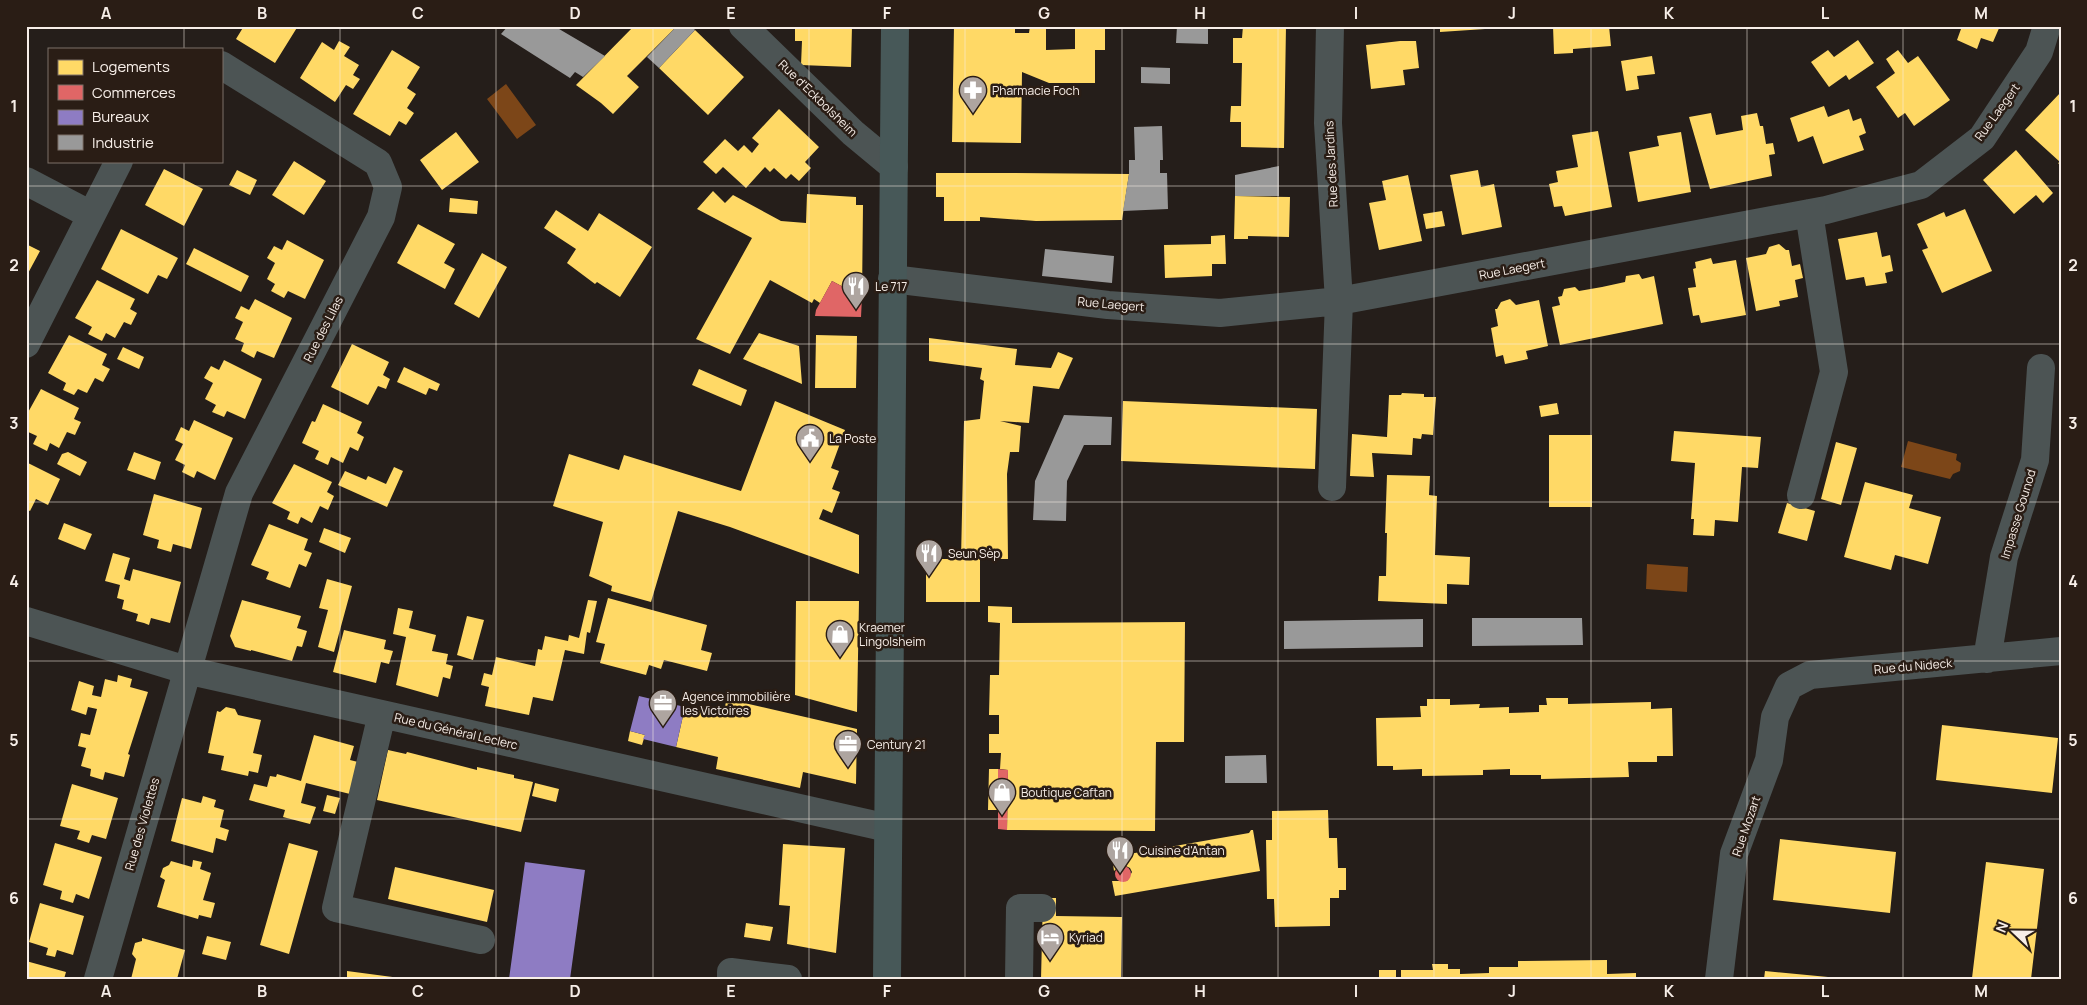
<svg xmlns="http://www.w3.org/2000/svg" width="2087" height="1005" font-family="Manrope,sans-serif">
<rect width="100%" height="100%" fill="#251e1a"/>
<path fill="#7c4618" d="M506,84L536,125L517,139L487,99Z
M1908,441L1957,454L1956,460L1961,463L1960,471L1953,474L1950,479L1901,467Z
M1647,564L1688,567L1687,592L1646,589Z"/>
<path fill="#ffd966" d="M244,26H298L275,63L236,39Z
M634,26H677L627,76L639,87L613,114L601,103L576,85Z
M795,26H852L851,67L801,65L802,41H795Z
M954,26H1015V33H1029L1030,26H1046V50L1075,49V26H1105V50H1095V83H1049L1022,72L1021,143L952,142Z
M1243,26H1286L1284,148L1241,147V122H1230L1231,106H1241L1242,63H1233V38H1242Z
M1440,26H1485V29L1440,32Z
M1553,26H1609L1611,46L1573,49V53L1554,54Z
M1956,26H2000L1993,42L1981,38L1977,49L1957,40L1961,29Z
M695,30L744,77L708,115L659,68Z
M1858,40L1874,63L1849,80L1846,75L1829,87L1811,62L1828,50L1834,57Z
M339,41L350,47L344,56L359,65L353,75L360,79L353,89L346,85L335,102L300,78L322,42L334,50Z
M1400,41H1416L1419,68L1403,70L1405,85L1371,89L1366,45Z
M392,50L420,67L407,88L416,94L407,108L414,113L406,125L399,121L390,136L353,114Z
M1898,50L1908,63L1918,56L1950,100L1914,126L1905,113L1898,118L1876,87L1895,73L1886,59Z
M1652,56L1655,74L1637,76L1639,89L1626,91L1621,61Z
M2061,92V166L2058,163L2060,162L2025,130Z
M1824,106L1828,117L1849,109L1853,121L1861,118L1866,133L1859,136L1864,150L1823,164L1813,136L1798,142L1790,118Z
M779,109L819,147L805,162L811,168L799,181L791,174L786,179L774,168L770,172L765,167L746,188L723,167L716,174L703,162L725,139L738,151L744,145L752,153L759,144L752,138Z
M1711,113L1716,135L1743,130L1741,116L1757,113L1760,126H1763L1766,144L1773,143L1775,154L1769,155L1772,176L1710,189L1689,117Z
M1598,131L1612,207L1565,216L1562,206L1554,207L1549,184L1558,182L1556,171L1578,167L1572,135Z
M456,132L479,162L442,190L420,160Z
M1681,132L1691,192L1638,202L1629,152L1659,146L1657,136Z
M2016,150L2053,193L2043,203L2036,195L2014,214L1983,180Z
M294,161L326,181L304,215L272,195Z
M164,169L203,189L184,226L145,205Z
M237,170L257,180L250,195L229,185Z
M1478,170L1481,187L1494,184L1502,227L1462,235L1450,175Z
M936,173H1004L1129,174L1122,220L1036,221L980,217V221H944V197H936Z
M1408,175L1422,241L1379,250L1369,203L1386,200L1382,181Z
M713,191L725,203L733,195L781,221L806,223L807,194L856,197V205H863L862,297L832,281L820,303L814,299L812,303L770,280L730,354L696,339L752,238L697,209Z
M1235,196L1290,197L1289,237L1248,236V239H1234Z
M450,198L478,201L477,214L449,212Z
M1965,209L1992,271L1942,293L1922,250L1928,248L1917,224L1944,212L1946,217Z
M556,210L588,231L599,213L652,247L620,297L597,282L595,284L567,263L576,249L544,228Z
M1442,211L1445,226L1426,229L1423,214Z
M418,224L455,244L444,263L455,269L445,289L397,263Z
M121,229L178,258L167,279L158,275L148,294L101,269Z
M1877,232L1882,257L1890,255L1893,271L1885,273L1887,283L1866,286L1864,277L1846,280L1838,239Z
M1225,235L1226,264H1212V276L1165,278L1164,245L1211,244V236Z
M287,240L324,260L305,299L288,291L284,298L271,291L275,284L267,279L275,263L267,258L274,246L282,250Z
M26,244L40,251L26,277Z
M1779,244L1786,250H1789L1792,266L1800,264L1803,278L1795,280L1798,297L1779,301L1780,306L1756,311L1746,258L1766,254L1769,247Z
M194,248L249,276L241,292L186,264Z
M482,253L507,267L479,318L454,304Z
M1711,258L1713,264L1736,260L1746,315L1701,323L1699,315L1693,316L1688,288L1696,287L1693,269L1696,268L1695,262Z
M1639,274L1642,279L1654,276L1663,324L1560,345L1552,307L1560,305L1558,297L1562,296L1564,289L1575,287L1579,291L1602,287L1625,282L1626,276Z
M97,280L135,299L130,309L137,313L131,325L124,322L115,338L106,333L102,341L88,334L92,327L75,318Z
M255,299L292,318L274,358L257,351L254,358L241,351L244,343L235,339L243,322L235,318L241,306L249,310Z
M1510,299L1516,305L1539,300L1548,346L1526,351L1528,359L1505,364L1503,355L1496,357L1491,328L1498,326L1495,309H1497L1501,302Z
M759,333L799,346L802,384L743,359Z
M69,335L107,354L102,365L110,369L103,382L95,378L87,393L78,389L74,395L63,390L66,383L48,373Z
M816,335L857,336L856,388H815Z
M929,338L1017,349L1015,365L1051,368L1058,352L1073,358L1059,389L1033,386L1029,423L1000,421L1021,426L1019,452H1010L1007,474L1008,559H980V602H926V559H961L964,421L980,419L984,381L980,379L982,368L929,361Z
M352,344L389,362L383,375L390,379L386,389L378,386L368,405L331,387Z
M123,347L144,357L139,369L117,359Z
M224,360L262,379L245,419L227,411L224,417L212,412L216,405L205,399L213,383L204,378L211,366L219,370Z
M404,367L440,384L437,391L429,388L426,395L397,382Z
M699,369L747,390L741,406L692,385Z
M41,389L79,408L74,419L81,422L75,435L67,432L59,448L50,443L47,451L33,444L37,436L26,431V416Z
M1402,393L1424,394V397H1436L1433,435L1422,434L1421,439L1413,438L1412,455L1372,453L1374,477L1350,476L1352,434L1387,437L1389,395H1401Z
M775,401L845,430L831,468L839,471L832,489L840,492L832,513L823,509L819,519L859,535V574L730,527L678,511L651,602L611,591L612,586L589,576L603,522L553,506L569,454L619,470L624,455L741,491Z
M1123,401L1317,409L1315,469L1121,461Z
M1557,403L1559,414L1541,417L1539,406Z
M323,404L362,422L357,433L364,437L358,451L350,447L343,463L331,457L328,465L315,459L319,451L302,443L312,421L315,422Z
M194,420L233,438L215,480L197,471L194,478L182,472L185,465L175,460L183,444L175,440L181,427L189,431Z
M1674,431L1761,437L1758,468L1742,467L1738,522L1715,520L1714,536L1693,535L1694,519H1691L1695,463L1671,461Z
M1549,435H1592V507H1549Z
M1836,442L1857,448L1841,505L1821,499Z
M68,452L87,462L80,476L57,464L62,454Z
M134,452L161,462L155,480L127,470Z
M26,462L60,479L48,505L36,499L30,511L26,509Z
M294,464L332,482L327,492L334,496L328,510L320,506L312,523L301,517L298,524L287,519L290,512L272,503Z
M394,467L403,471L387,507L338,485L345,471L366,480L368,476L386,484Z
M1387,475L1430,476L1429,495L1437,496L1435,555L1470,557L1469,585L1447,584V604L1378,601L1379,576H1386L1387,533H1385Z
M1865,482L1913,495L1909,508L1941,517L1928,564L1895,555L1891,570L1844,557Z
M154,494L202,508L191,549L173,544L171,552L157,548L159,540L143,535Z
M1787,503L1815,511L1807,541L1778,533Z
M64,523L92,534L85,550L58,539Z
M269,524L308,539L304,550L312,553L306,567L299,564L290,588L266,579L269,572L251,565Z
M324,528L351,538L345,553L319,542Z
M113,553L130,558L124,579L130,581L133,569L181,582L170,623L151,618L149,625L144,623L136,621L138,614L122,609L124,600L117,598L120,585L105,581Z
M327,579L352,586L334,652L318,647L328,610L319,608Z
M608,598L707,625L701,650L712,653L707,671L664,660L661,669L649,665L646,675L600,663L605,644L596,642Z
M242,600L301,616L297,628L307,631L302,647L297,646L292,661L251,650V651L235,647L230,636Z
M588,600L597,601L590,633L587,632L584,654L565,650L553,701L533,697L529,715L485,706L489,687L481,685L484,673L492,675L496,657L535,666L538,649L542,650L545,636L568,641L569,635L579,638Z
M796,601H859L857,712L795,695Z
M988,606L1012,607V623L1185,622L1184,742H1156L1155,831L1007,830L1008,770L1000,769L1001,753H989V734H999V715H989L990,675H999L1000,623L988,622Z
M398,608L413,611L409,628L436,635L432,651L448,654L446,664L453,666L450,679L443,677L438,697L396,685L406,637L393,634Z
M467,616L484,620L473,660L457,655Z
M344,630L386,640L384,649L393,651L389,664L381,662L376,683L333,672Z
M118,675L132,679L130,687L148,692L128,754L130,755L124,777L105,772L103,780L90,776L91,769L81,766L86,748L78,746L81,733L90,735L97,709L88,707L86,715L71,710L79,681L94,686L92,695L101,697L105,679L117,682Z
M1546,698H1568V704L1651,702V709L1672,708L1673,756H1657V762H1628L1629,777L1541,779V775H1510V769L1483,770V775L1422,776V769L1393,770V766H1377L1376,718L1421,717L1420,706H1427V699H1450V705L1480,704L1479,708L1509,707V713L1539,712V705H1547Z
M727,699L857,729L856,784L803,772L800,788L716,769L718,757L676,747L685,707L727,716L728,714L723,713Z
M226,707L235,709L238,715L261,720L253,753L262,755L258,773L249,771L248,776L221,770L224,756L208,753L217,711L220,712Z
M1942,725L2058,738L2052,793L1936,780Z
M630,731L645,735L642,745L628,741Z
M314,735L354,746L350,760L358,762L350,794L306,783L301,803L316,807L310,824L283,817L285,810L249,800L254,784L267,787L270,776L276,777L277,774L301,781Z
M388,750L406,754L407,752L477,770V767L514,775V778L533,782L521,832L377,800Z
M989,769H998V810H988Z
M535,783L559,789L556,802L532,796Z
M72,784L118,798L106,839L92,835L89,843L77,839L80,831L60,826Z
M327,795L340,798L335,814L323,811Z
M203,796L216,800L214,807L224,810L220,827L229,830L226,841L216,838L213,853L171,841L182,798L201,803Z
M1328,810L1329,838H1337L1338,868H1346V890H1339V898H1330V926L1275,927L1274,899H1267L1266,840H1272V811Z
M1251,830H1253L1260,871L1115,896L1112,881H1127L1132,872L1130,868L1124,865H1120L1114,871L1112,857L1249,833Z
M1780,839L1896,852L1890,913L1773,900Z
M55,843L102,857L89,899L76,894L73,903L60,899L62,891L43,885Z
M289,843L318,851L289,954L260,945Z
M783,844L845,848L836,953L787,944L790,906L779,905Z
M193,860L202,862L200,869L211,873L203,900L215,903L211,918L199,915L198,919L157,907L165,880L160,877L163,868L169,865L171,861L192,867Z
M1986,862L2044,869L2031,979L1972,978Z
M395,867L494,890L487,922L388,899Z
M1043,898H1056V916L1122,917L1121,979H1041Z
M40,903L84,916L73,955L57,950L55,957L46,955L48,948L29,942Z
M746,923L773,927L770,941L744,937Z
M207,936L231,942L226,960L202,954Z
M142,938L185,950L177,979H131L136,959L132,954L135,943L142,941Z
M1607,960V974L1636,973V979H1401V970H1433L1432,964H1448V969H1460V974L1489,973V967H1518V961Z
M26,961L66,972L64,979H26Z
M1379,970H1396V979H1379Z
M347,971L400,978V979H347Z
M1765,971L1828,977V979H1764Z"/>
<path fill="#e06666" d="M832,281L862,297L861,317L815,316L816,310Z
M998,769L1008,770L1007,830L998,829Z
M1115 874a8 8 0 1 1 16 0a8 8 0 1 1-16 0Z"/>
<path fill="#8e7cc3" d="M639,696L685,707L676,747L643,739L645,735L630,731Z
M525,862L585,870L570,979H509Z"/>
<path fill="#999" d="M508,26H554L605,56L583,77L575,72L570,78L501,34Z
M677,26H691L695,30L659,68L647,57Z
M1177,26H1208V44L1176,43Z
M1141,67L1170,68V84L1141,83Z
M1162,126L1163,160H1160V173H1167L1168,209L1123,211L1129,174V160H1135L1134,127Z
M1279,166V196H1235V175Z
M1045,249L1114,256L1112,283L1042,276Z
M1064,415L1112,417L1111,445H1084L1067,481L1066,521L1033,520L1035,481Z
M1472,618H1582L1583,645L1472,646Z
M1423,619V647L1284,649V621Z
M1266,755L1267,783H1225V756Z"/>
<g fill="none" stroke-linecap="round" stroke-linejoin="round">
<path stroke="#4c5454" stroke-width="28" d="M743,26L853,133L894,167
M1330,26L1328,123L1339,301L1332,487
M26,181L91,215
M892,279L1108,305L1220,313L1339,301L1826,210L1921,185L1982,138L2039,52L2047,26
M26,344L119,161
M1801,495L1834,372L1809,213
M26,621L186,670L888,828
M1987,659L2004,557L2035,460L2041,368
M382,714L336,908L481,940
M98,979L239,493L381,217L388,187L378,163L221,65
M731,979V972L788,979
M1019,979L1020,908H1042
M1719,979L1734,854L1769,760L1775,717L1789,686L1810,675L2061,651"/>
<path stroke="#475858" stroke-width="28" d="M887,979L895,26"/>
</g>
<path fill="none" stroke="#f7eee8" stroke-width="1" stroke-opacity="0.55" d="M184,26V49M340,26V979M496,26V979M653,26V979M809,26V979M965,26V979M1122,26V979M1278,26V979M1434,26V979M1591,26V979M1747,26V979M1903,26V979M184,161V979M26,186H2061M26,344H2061M26,502H2061M26,661H2061M26,819H2061"/>
<defs>
<g id="pharmacy-pin" transform="scale(1.4375)"><path d="M0 17L-7.5 6A9.5 9.5 0 1 1 7.5 6Z" fill="#aea5a0" stroke="#2a1d15"/><path d="M-2-6h4v4h4v4h-4v4h-4v-4h-4v-4h4Z" fill="#fff"/></g>
<g id="restaurant-pin" transform="scale(1.4375)"><path d="M0 17L-7.5 6A9.5 9.5 0 1 1 7.5 6Z" fill="#aea5a0" stroke="#2a1d15"/><path d="M-5-6h1v4h1v-4h1v4h1v-4h1v5L-1.5 .5V6h-2V.5L-5-1ZM5-6V6H3V1.5H1.5Q1.5-4 5-6Z" fill="#fff"/></g>
<g id="civic-pin" transform="scale(1.4375)"><path d="M0 17L-7.5 6A9.5 9.5 0 1 1 7.5 6Z" fill="#aea5a0" stroke="#2a1d15"/><path d="M-.6-6.5H3V-4.5H.6V-3L4-1V1h2V6H-6V1h2V-1L-.6-3ZM-1.2 2.5V6h2.4V2.5Z" fill="#fff"/></g>
<g id="shop-pin" transform="scale(1.4375)"><path d="M0 17L-7.5 6A9.5 9.5 0 1 1 7.5 6Z" fill="#aea5a0" stroke="#2a1d15"/><path d="M-5-2.5h2.3a2.7 3.5 0 0 1 5.4 0H5L5.5 6h-11ZM-1.5-2.5h3a1.5 2.3 0 0 0-3 0Z" fill="#fff"/></g>
<g id="office-pin" transform="scale(1.4375)"><path d="M0 17L-7.5 6A9.5 9.5 0 1 1 7.5 6Z" fill="#aea5a0" stroke="#2a1d15"/><path d="M-6-3h4V-5.5h4V-3h4V5H-6ZM-1-4.5V-3h2v-1.5ZM-6 0V1H6V0Z" fill="#fff"/></g>
<g id="hotel-pin" transform="scale(1.4375)"><path d="M0 17L-7.5 6A9.5 9.5 0 1 1 7.5 6Z" fill="#aea5a0" stroke="#2a1d15"/><path d="M-6-4.5h1.5V1H6V5H4.5V3h-9V5H-6ZM-4 0a1.8 1.8 0 1 1 3.6 0ZM.5 0V-2.5h3Q6-2.5 6 0Z" fill="#fff"/></g>
</defs>
<g fill-rule="evenodd">
<use href="#pharmacy-pin" x="973" y="90"/>
<use href="#restaurant-pin" x="856" y="286"/>
<use href="#civic-pin" x="810" y="438"/>
<use href="#restaurant-pin" x="929" y="553"/>
<use href="#shop-pin" x="840" y="634"/>
<use href="#office-pin" x="663" y="703"/>
<use href="#office-pin" x="848" y="744"/>
<use href="#shop-pin" x="1002" y="792"/>
<use href="#restaurant-pin" x="1120" y="850"/>
<use href="#hotel-pin" x="1050" y="937"/>
</g>
<g text-anchor="middle" dominant-baseline="central" stroke-width="5" stroke-linejoin="round" paint-order="stroke">
<g font-size="12" fill="#f7eee8" stroke="#2a1d15" text-anchor="start">
<text x="992" y="90">Pharmacie Foch</text>
<text x="875" y="286">Le 717</text>
<text x="829" y="438">La Poste</text>
<text x="948" y="553">Seun Sèp</text>
<text x="859" y="627">Kraemer<tspan x="859" dy="14">Lingolsheim</tspan></text>
<text x="682" y="696">Agence immobilière<tspan x="682" dy="14">les Victoires</tspan></text>
<text x="867" y="744">Century 21</text>
<text x="1021" y="792">Boutique Caftan</text>
<text x="1139" y="850">Cuisine d'Antan</text>
<text x="1069" y="937">Kyriad</text>
</g>
<g font-size="12" fill="#f7eee8" stroke="#2a1d15">
<text transform="translate(818 98) rotate(44)">Rue d'Eckbolsheim</text>
<text transform="translate(1997 112) rotate(-54)">Rue Laegert</text>
<text transform="translate(1331 164) rotate(-93)">Rue des Jardins</text>
<text transform="translate(1512 269) rotate(-11)">Rue Laegert</text>
<text transform="translate(1111 304) rotate(5)">Rue Laegert</text>
<text transform="translate(323 329) rotate(-63)">Rue des Lilas</text>
<text transform="translate(2018 514) rotate(-73)">Impasse Gounod</text>
<text transform="translate(1913 666) rotate(-5)">Rue du Nideck</text>
<text transform="translate(456 731) rotate(13)">Rue du Général Leclerc</text>
<text transform="translate(142 824) rotate(-74)">Rue des Violettes</text>
<text transform="translate(1746 826) rotate(-71)">Rue Mozart</text>
</g>
</g>
<rect width="2087" height="1005" fill="none" stroke="#2a1d15" stroke-width="55"/>
<rect x="48" y="48" width="175" height="115" fill="#2a1d15" stroke="#7c7169"/>
<rect x="58" y="60" width="25" height="15" fill="#ffd966" stroke="#7c7169"/>
<text x="92" y="72" font-size="15" fill="#f7eee8">Logements</text>
<rect x="58" y="85" width="25" height="15" fill="#e06666" stroke="#7c7169"/>
<text x="92" y="98" font-size="15" fill="#f7eee8">Commerces</text>
<rect x="58" y="110" width="25" height="15" fill="#8e7cc3" stroke="#7c7169"/>
<text x="92" y="122" font-size="15" fill="#f7eee8">Bureaux</text>
<rect x="58" y="135" width="25" height="15" fill="#999999" stroke="#7c7169"/>
<text x="92" y="148" font-size="15" fill="#f7eee8">Industrie</text>
<g transform="translate(2014 932) rotate(292)" stroke="#2a1d15" stroke-width="4" paint-order="stroke">
<path d="M0-4L9 19L0 12L-9 19Z" fill="#f7eee8"/>
<text y="-8" font-size="14" font-weight="bold" text-anchor="middle" fill="#f7eee8">N</text>
</g>
<rect x="28" y="28" width="2032" height="950" fill="none" stroke="#f7eee8" stroke-width="2"/>
<g font-size="16" text-anchor="middle" font-weight="bold" fill="#f7eee8">
<text x="106" y="19">A</text>
<text x="262" y="19">B</text>
<text x="418" y="19">C</text>
<text x="575" y="19">D</text>
<text x="731" y="19">E</text>
<text x="887" y="19">F</text>
<text x="1044" y="19">G</text>
<text x="1200" y="19">H</text>
<text x="1356" y="19">I</text>
<text x="1512" y="19">J</text>
<text x="1669" y="19">K</text>
<text x="1825" y="19">L</text>
<text x="1981" y="19">M</text>
<text x="14" y="112">1</text>
<text x="2073" y="112">1</text>
<text x="14" y="271">2</text>
<text x="2073" y="271">2</text>
<text x="14" y="429">3</text>
<text x="2073" y="429">3</text>
<text x="14" y="587">4</text>
<text x="2073" y="587">4</text>
<text x="14" y="746">5</text>
<text x="2073" y="746">5</text>
<text x="14" y="904">6</text>
<text x="2073" y="904">6</text>
<text x="106" y="997">A</text>
<text x="262" y="997">B</text>
<text x="418" y="997">C</text>
<text x="575" y="997">D</text>
<text x="731" y="997">E</text>
<text x="887" y="997">F</text>
<text x="1044" y="997">G</text>
<text x="1200" y="997">H</text>
<text x="1356" y="997">I</text>
<text x="1512" y="997">J</text>
<text x="1669" y="997">K</text>
<text x="1825" y="997">L</text>
<text x="1981" y="997">M</text>
</g>
</svg>
